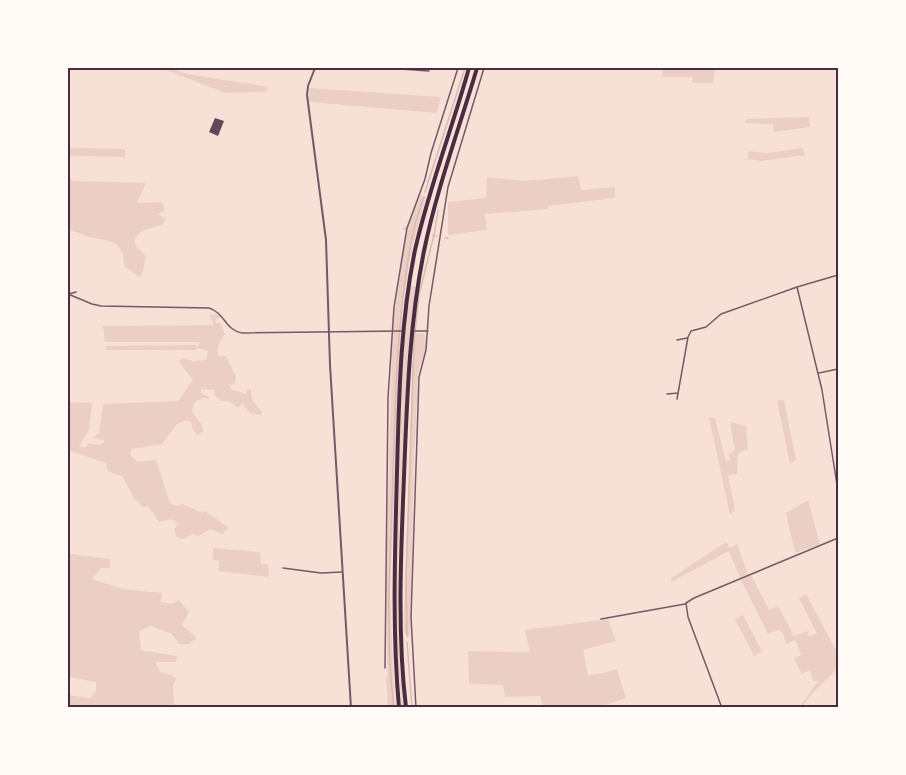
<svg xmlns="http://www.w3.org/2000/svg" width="906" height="775" font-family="Ubuntu,sans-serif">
<rect width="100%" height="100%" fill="#f7e1d7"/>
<path fill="#ebcfc5" d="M161,68H170L187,74L268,87L266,92L225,93Z
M663,68H715L713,83H692L693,77H662Z
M309,88L441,97L437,113L309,102Z
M809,117L810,127L774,132L773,124L745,123L746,119Z
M68,148L125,149V157L68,156Z
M803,148L805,155L762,161L748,159V151L767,153Z
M578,176L581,190L615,187V198L548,206V209L485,214L487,230L448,235V202L486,198L487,177L525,181Z
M68,177L74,181L146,183L137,203L162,202L165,210L158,214L166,219L162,225C150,229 141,228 134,240L136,246L146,256L143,272L139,277L124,266C124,237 106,242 86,236C80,234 74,231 68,229Z
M420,195L426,197L413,245L402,302L390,595L395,707H388L386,679L388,673L387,670V540L392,346C395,304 400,232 420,195Z
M410,286L416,287C409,337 406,387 404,438C398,528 395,618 403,707H402C393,631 397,555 399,478C401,414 401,350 410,286Z
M220,314L222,317L216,319L215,323H220L225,334C220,341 215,347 219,356H226L236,377L235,383L230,386L231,389L246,394L247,390L251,389L252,400L262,412L261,415L251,414L242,403L238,408L229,401H221L215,396L214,390L201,389V393L210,398H202L194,403L192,412L202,425L203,432L197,435L193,430L191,422L187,420L177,424L162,444L132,449L130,454L137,462L156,460L170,503L176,506L183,504L202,513L205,511L229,528L222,534L211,529L198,536L193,534L183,539L177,537L174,530L178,523L172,519L159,522L148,506L143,507L133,497L123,477L108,471L106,463L68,450V402L92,403L89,430L79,446L85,448L89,443L99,445L104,443V440L92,438L99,433L103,404L178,401L193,380L179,362L182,358L193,361L206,360L208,351L197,348L196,350H106V346L196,345L197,348L200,342H105L103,326L214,325L209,315Z
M423,333L425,335L426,347L418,372L415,446L413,451L414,453L410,635L407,638L404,631V612L414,334Z
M784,400L796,460L790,464L777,401Z
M709,417L715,418L726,462L730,460L729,454L735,451L730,422L746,426L748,451L746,449L738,454L737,474L728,475L735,510L730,515Z
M808,500L820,544L795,553L786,513Z
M68,542L70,554L110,559V568H101L92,579L123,589L162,593L161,602L172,604L179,600L189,612L182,625L197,638L189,644H179L172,634L151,626L139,631L141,650L177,656L176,662H156L160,672L174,676L176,679L173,686L174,704L185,707H68V695L90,698L96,692V682L68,677Z
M726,542L730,548L737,544L748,574L740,578L729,551L671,582V578Z
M213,548L260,552L261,564L268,565L269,577L218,571L219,561L213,560Z
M751,575L769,610L778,606L794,636L807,631L809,636L817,634L799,598L806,594L838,654V668L810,696L802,707H800L818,681H813L810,670L802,674L794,659L801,654L795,640L786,644L783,634L779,630L768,634L741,580Z
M743,615L762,652L754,656L735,619Z
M608,619L616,641L583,650L588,675L604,673L617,669L626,698L599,707H543L540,696L505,697L503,685L469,684L468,651L530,652L525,630Z"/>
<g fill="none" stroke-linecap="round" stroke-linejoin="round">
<path stroke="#dcb8b0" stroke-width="1.5" d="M425,192L465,68
M404,228L406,229
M433,235L436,236
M445,238H448
M407,636L406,579L414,341L419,295L434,235L438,211
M407,642L412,708
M394,708C384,629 391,550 393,471C395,410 396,350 404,290C408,257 412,227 424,197"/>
</g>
<path fill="#644757" d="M215,118L224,121L218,136L209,132Z"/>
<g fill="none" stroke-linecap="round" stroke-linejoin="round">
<path stroke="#755966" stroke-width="1.5" d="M386,68L429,71
M797,287L822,390L838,491
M68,294L92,304L101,306L209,308C225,313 225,330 242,333L401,331
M69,294L76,292
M415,331H428
M677,340L687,338
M819,373L838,369
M667,394L678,393
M677,399L688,337L691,331L706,327L721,314L797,287L838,275
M283,568L321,573L342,572
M601,619L685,604
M385,668L388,398L394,307L407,228L425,179L431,153L458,68
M416,708L411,617L419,377L426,350L429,306L448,187L484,68
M722,708L688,617L686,603L694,598L838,538"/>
<path stroke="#755966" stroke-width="2" d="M315,68L308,86L307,95L326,240L330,365L351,708"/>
<path stroke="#4a2c40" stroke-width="4" d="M399,708C392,629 395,551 397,472C399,398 400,323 415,250C429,188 452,129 469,68
M406,708C397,631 401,553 404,476C407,401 409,325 424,251C437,188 459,129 477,68"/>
</g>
<rect width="906" height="775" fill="none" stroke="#fffaf5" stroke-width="138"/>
<rect x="69" y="69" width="768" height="637" fill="none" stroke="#4a2c40" stroke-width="2"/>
</svg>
